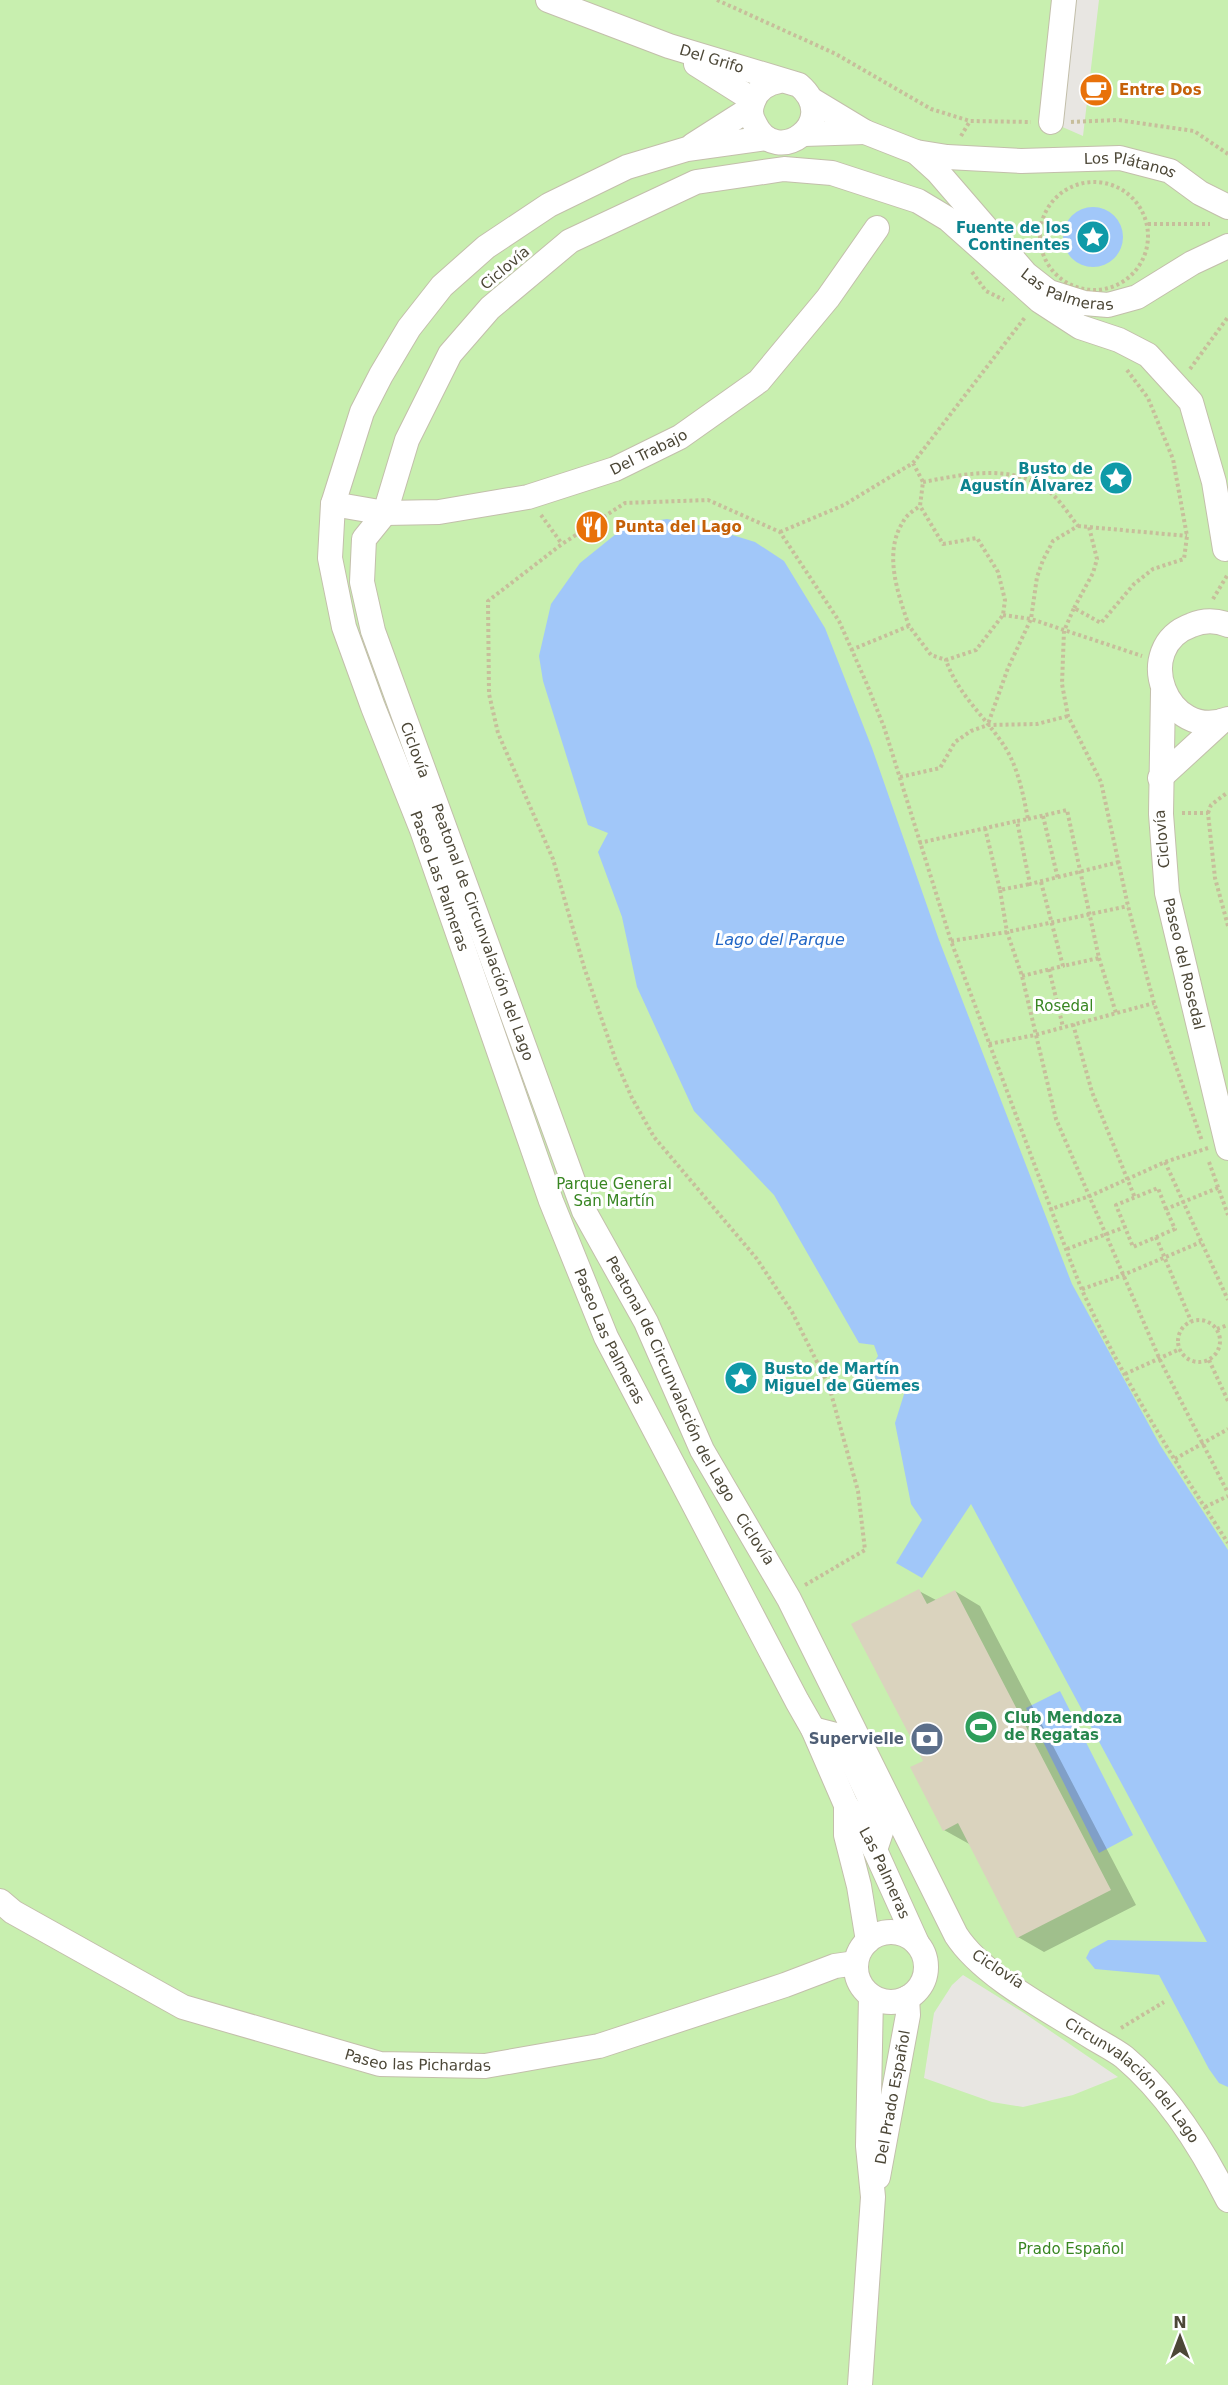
<svg xmlns="http://www.w3.org/2000/svg" width="1228" height="2385" font-family="'DejaVu Sans',sans-serif">
<rect width="100%" height="100%" fill="#f7f5ea"/>
<path fill="#c8efaf" d="M0,0H1228V2385H0Z"/>
<path fill="#e8e6e2" d="M1064,0H1099L1083,136L1051,122Z
M963,1975L1024,2013L1118,2077L1073,2095L1023,2107L992,2102L924,2078L934,2013L952,1985Z"/>
<path fill="#a1c7f9" d="M1063 237a30 30 0 1 1 60 0a30 30 0 1 1-60 0Z
M667,519L703,526L755,542L784,561L825,628L872,748L939,940L1072,1284L1160,1445L1228,1550V2087L1219,2083L1209,2069L1159,1975L1095,1969L1086,1958L1090,1950L1108,1940L1207,1942L971,1504L922,1578L896,1563L922,1520L911,1504L895,1423L905,1391L876,1379L871,1367L878,1356L874,1345L859,1343L774,1195L694,1111L637,987L622,917L598,852L608,833L588,825L543,681L539,656L551,604L580,563L627,525Z
M1060,1691L1133,1835L1099,1853L1026,1708Z"/>
<path fill="#0003" d="M919,1591L936,1600L955,1591L980,1606L1136,1905L1044,1952L1018,1937L971,1845L944,1830L925,1761Z"/>
<path fill="#dad3be" d="M919,1589L927,1604L955,1590L1111,1890L1017,1938L958,1823L943,1831L910,1767L923,1761L851,1624Z"/>
<g fill="none" stroke-linecap="round" stroke-linejoin="round">
<g stroke="#c3bfab" stroke-width="26">
<g id="minor">
<path id="s1" d="M548,0L669,46L799,85C842,122 776,169 755,124C751,118 750,109 753,102C757,89 768,83 780,81"/>
<path d="M696,64L753,100"/>
<path id="s2" d="M812,100L865,132L916,152L947,157L1021,161L1120,158L1170,171L1200,193L1228,207"/>
<path d="M1051,122L1064,0"/>
<path d="M804,134L865,132"/>
<path id="s3" d="M766,138L687,149L627,167L549,205L486,247L442,286L409,328L381,375L362,412L333,504L330,558L344,627L373,707L422,830L551,1201L606,1337L797,1701L813,1729L846,1805L863,1828L875,1850L917,1943"/>
<path d="M693,145L751,108"/>
<path id="s4" d="M916,152L937,171L1026,274L1049,292L1084,303L1108,305L1137,297L1192,263L1228,246"/>
<path id="s5" d="M333,504L385,513L439,512L528,497L615,469L680,437L759,381L828,298L877,228"/>
<path id="s6" d="M1225,549L1214,482L1191,402L1148,355L1119,340L1080,327L1040,301L948,219L918,201L832,173L784,169L696,182L570,241L490,308L450,354L407,440L385,513L364,539L362,582L373,631L584,1211L646,1322L702,1450L789,1599L956,1935C983,1977 1051,2011 1093,2038C1103,2044 1115,2050 1124,2057C1169,2095 1202,2148 1228,2200"/>
<path d="M1228,625C1217,620 1203,620 1192,625C1130,647 1167,743 1228,719"/>
<path id="s7" d="M1163,692L1161,814L1167,893L1228,1148"/>
<path d="M1160,778L1222,721"/>
<path d="M813,1729L840,1736L883,1826L875,1850"/>
<path d="M846,1805V1835L859,1886L868,1941"/>
<path id="s8" d="M0,1901L13,1912L183,2007L380,2064L485,2066L599,2046L785,1985L835,1966L856,1963"/>
<circle cx="891" cy="1967" r="35"/>
<path id="s9" d="M878,2177L908,2015L907,1998"/>
<path d="M860,2385L873,2197L868,2146L871,1996"/>
</g>
</g>
<path stroke="#c7be9b" stroke-width="4" stroke-dasharray="3 3" stroke-linecap="butt" d="M717,0L836,54L931,109L970,121L1031,122
M1071,122L1118,120L1194,131L1228,154
M961,136L970,121
M1040 236a54 54 0 1 1 108 0a54 54 0 1 1-108 0Z
M1148,224H1210
M972,272L986,291L1004,300
M1190,369L1228,317
M1127,370L1148,398L1173,459L1187,536L1184,559L1153,569L1134,584L1101,623L1074,608L1064,631L1062,684L1068,716L1101,782L1128,906L1154,1003L1202,1141
M913,463L923,482L920,506L943,544L977,538L998,572L1005,600L1003,615L976,650L946,660C957,693 984,716 1003,744C1018,766 1023,794 1028,819L1017,821L1030,884L1119,862
M923,482C966,474 1016,462 1052,494C1062,503 1070,516 1078,526L1053,541L1043,560L1037,577L1031,619L1008,668L988,724
M541,515L562,544
M1078,526L1187,536
M780,532L844,505L913,463L1026,316
M1213,599L1228,574
M1074,608L1093,573L1097,559L1089,527
M1003,615L1031,619L1142,656
M909,626C898,594 883,553 903,522C906,515 914,510 920,506
M851,650L909,626L931,655L946,660
M900,777L940,768L955,742L971,731L988,725L1037,724L1068,716
M1182,813H1208L1215,878L1228,926
M1208,813L1211,805L1228,792
M1043,816L1058,879
M1028,819L1067,810L1099,958L1063,966
M985,828L1000,890L1030,884
M919,843L1017,821
M1000,890L1007,932L1022,976L1056,1119L1160,1360L1228,1493
M951,941L1007,932L1128,906
M1099,958L1116,1013
M1049,969L1063,1027
M1022,976L1063,966L1041,882
M1073,1024L1092,1092L1135,1198
M989,1044L1035,1035L1154,1003
M1208,1148L1165,1162L1090,1196L1051,1209C1061,1236 1071,1263 1082,1290C1122,1378 1175,1462 1228,1543
M1165,1162L1228,1300
M1209,1162L1228,1215
M1166,1209L1158,1188L1116,1205L1133,1247L1175,1229L1166,1209L1220,1187
M1156,1237L1191,1321
M1067,1249L1125,1227
M1082,1289L1123,1275L1201,1242
M1178 1341a21 21 0 1 1 42 0a21 21 0 1 1-42 0Z
M1217,1329L1228,1325
M1209,1360L1228,1401
M1125,1374L1180,1349
M1175,1459L1228,1429
M1205,1507L1228,1496
M805,1585L865,1550L858,1491L829,1386L792,1312L757,1259L654,1137L632,1098L616,1061L584,967L553,859L498,733L489,694L488,601L562,544L625,503L708,500L780,532L839,621L866,682L884,727L951,941L1051,1209
M1121,2028L1164,2002"/>
<use href="#minor" stroke="#fff" stroke-width="24"/>
</g>
<defs>
<g id="cafe-disc" transform="scale(1.725)"><circle r="9.5" fill="#e8710a" stroke="#fff"/><path d="M-5.5-4.5H6V0H3Q3 3.5 0 3.5H-2.5Q-5.5 3.5-5.5 0ZM3-3.2v2h1.7v-2ZM-6 4.5H4V6H-6Z" fill="#fff"/></g>
<g id="sight-disc" transform="scale(1.725)"><circle r="9.5" fill="#0f9aa8" stroke="#fff"/><path d="M0-6L1.8-2.2L6-1.7L2.9 1.2L3.7 5.4L0 3.3L-3.7 5.4L-2.9 1.2L-6-1.7L-1.8-2.2Z" fill="#fff"/></g>
<g id="restaurant-disc" transform="scale(1.725)"><circle r="9.5" fill="#e8710a" stroke="#fff"/><path d="M-5-6h1v4h1v-4h1v4h1v-4h1v5L-1.5 .5V6h-2V.5L-5-1ZM5-6V6H3V1.5H1.5Q1.5-4 5-6Z" fill="#fff"/></g>
<g id="stadium-disc" transform="scale(1.725)"><circle r="9.5" fill="#2e9e5b" stroke="#fff"/><path d="M0-5a6.5 5 0 1 0 0 10a6.5 5 0 1 0 0-10ZM-3.5-1.8h7v3.6h-7Z" fill="#fff"/></g>
<g id="bank-disc" transform="scale(1.725)"><circle r="9.5" fill="#5c6f8a" stroke="#fff"/><path d="M-6-4H6V4H-6ZM0-2.3a2.3 2.3 0 1 0 0 4.6a2.3 2.3 0 1 0 0-4.6Z" fill="#fff"/></g>
</defs>
<g fill-rule="evenodd">
<use href="#cafe-disc" x="1096" y="90"/>
<use href="#sight-disc" x="1093" y="237"/>
<use href="#sight-disc" x="1116" y="478"/>
<use href="#restaurant-disc" x="592" y="527"/>
<use href="#sight-disc" x="741" y="1378"/>
<use href="#stadium-disc" x="981" y="1727"/>
<use href="#bank-disc" x="927" y="1739"/>
</g>
<g text-anchor="middle" dominant-baseline="central" stroke-width="6" stroke-linejoin="round" paint-order="stroke">
<g font-size="15" fill="#4c4737" stroke="#fff">
<text stroke="none"><textPath href="#s1" startOffset="174">Del Grifo</textPath></text>
<text stroke="none"><textPath href="#s2" startOffset="332">Los Plátanos</textPath></text>
<text transform="translate(505 268) rotate(-40)">Ciclovía</text>
<text stroke="none"><textPath href="#s4" startOffset="210">Las Palmeras</textPath></text>
<text stroke="none"><textPath href="#s5" startOffset="326">Del Trabajo</textPath></text>
<text transform="translate(415 750) rotate(70)">Ciclovía</text>
<text transform="translate(1162 839) rotate(-95)">Ciclovía</text>
<text stroke="none"><textPath href="#s3" startOffset="1006">Paseo Las Palmeras</textPath></text>
<text stroke="none"><textPath href="#s6" startOffset="1646">Peatonal de Circunvalación del Lago</textPath></text>
<text stroke="none"><textPath href="#s7" startOffset="274">Paseo del Rosedal</textPath></text>
<text stroke="none"><textPath href="#s3" startOffset="1492">Paseo Las Palmeras</textPath></text>
<text stroke="none"><textPath href="#s6" startOffset="2132">Peatonal de Circunvalación del Lago</textPath></text>
<text transform="translate(755 1539) rotate(57)">Ciclovía</text>
<text stroke="none"><textPath href="#s3" startOffset="2096">Las Palmeras</textPath></text>
<text transform="translate(998 1969) rotate(33)">Ciclovía</text>
<text stroke="none"><textPath href="#s8" startOffset="454">Paseo las Pichardas</textPath></text>
<text stroke="none"><textPath href="#s6" startOffset="2988">Circunvalación del Lago</textPath></text>
<text stroke="none"><textPath href="#s9" startOffset="81">Del Prado Español</textPath></text>
</g>
<g font-size="15" font-weight="bold" fill="#c56008" stroke="#fff" text-anchor="start">
<text x="1119" y="90">Entre Dos</text>
<text x="615" y="527">Punta del Lago</text>
</g>
<g font-size="15" font-weight="bold" fill="#0d838f" stroke="#fff" text-anchor="end">
<text x="1070" y="228">Fuente de los<tspan x="1070" dy="17">Continentes</tspan></text>
<text x="1093" y="469">Busto de<tspan x="1093" dy="17">Agustín Álvarez</tspan></text>
<text x="764" y="1369" text-anchor="start">Busto de Martín<tspan x="764" dy="17">Miguel de Güemes</tspan></text>
</g>
<g font-size="15" fill="#388622" stroke="#fff">
<text x="1064" y="1006">Rosedal</text>
<text x="614" y="1184">Parque General<tspan x="614" dy="17">San Martín</tspan></text>
<text x="1071" y="2249">Prado Español</text>
</g>
<g font-size="15" font-weight="bold" fill="#27864d" stroke="#fff" text-anchor="start">
<text x="1004" y="1718">Club Mendoza<tspan x="1004" dy="17">de Regatas</tspan></text>
</g>
<g font-size="15" font-weight="bold" fill="#4e5e75" stroke="#fff" text-anchor="end">
<text x="904" y="1739">Supervielle</text>
</g>
<g font-size="16" font-style="italic" fill="#2267c6" stroke="#fff">
<text x="780" y="939">Lago del Parque</text>
</g>
</g>
<g transform="translate(1180 2337)" stroke="#ffffff" stroke-width="4.5" paint-order="stroke">
<path d="M0-4.5L10 22L0 15L-10 22Z" fill="#4c4737"/>
<text y="-9" font-size="16" font-weight="bold" text-anchor="middle" fill="#4c4737">N</text>
</g>
</svg>
